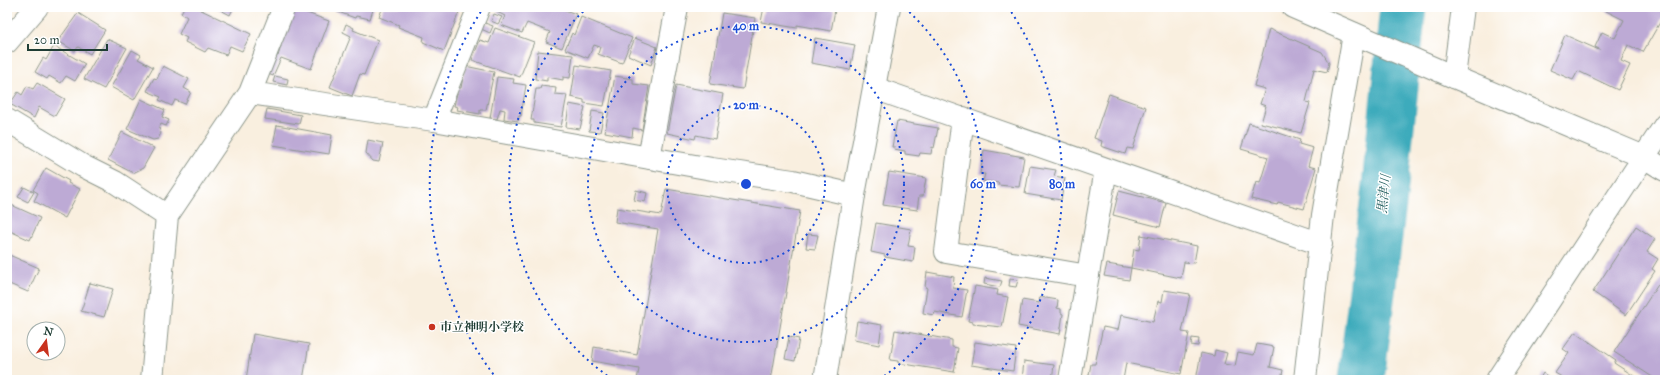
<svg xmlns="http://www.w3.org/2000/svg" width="1672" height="387" font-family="'IM FELL Great Primer','Noto Serif JP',serif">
<rect width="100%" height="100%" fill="#fff"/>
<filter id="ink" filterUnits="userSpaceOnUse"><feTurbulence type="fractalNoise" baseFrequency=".025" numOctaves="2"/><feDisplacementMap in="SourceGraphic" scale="8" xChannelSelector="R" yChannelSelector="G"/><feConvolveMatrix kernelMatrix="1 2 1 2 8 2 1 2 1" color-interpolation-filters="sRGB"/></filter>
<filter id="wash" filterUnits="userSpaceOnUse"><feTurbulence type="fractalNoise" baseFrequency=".012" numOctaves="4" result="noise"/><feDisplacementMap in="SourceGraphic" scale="16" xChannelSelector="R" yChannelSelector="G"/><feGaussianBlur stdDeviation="0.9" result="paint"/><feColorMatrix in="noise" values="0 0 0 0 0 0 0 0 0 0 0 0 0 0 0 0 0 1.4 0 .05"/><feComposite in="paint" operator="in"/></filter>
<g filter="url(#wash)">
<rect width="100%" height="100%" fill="#f9efdf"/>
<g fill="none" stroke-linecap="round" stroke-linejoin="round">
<path stroke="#3dabbc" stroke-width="47" d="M1361,380L1384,196L1403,7"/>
</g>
<g id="blocks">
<path fill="#bdaad5" d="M184,7H195L251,34L242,51L230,46L226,55L208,48L205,52L185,42L187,38L179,34L187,17L181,13Z
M215,7H234L230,15Z
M324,7H374L370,19L356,16L355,18Z
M383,7H446L459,12L444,51L423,42L424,37L398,27L399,25L379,17Z
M499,7H557L576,14L562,48L546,42L550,32L527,23L522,33L501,25L505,16L497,12Z
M764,7H832V10H835L831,31L797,25V28L761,22Z
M1598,7H1665V18L1663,17L1643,52L1628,45L1621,61L1630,65L1618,90L1578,71L1573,80L1550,70L1565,35L1599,50V49L1595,47L1602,32L1615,38L1624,20Z
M293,8L329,21L311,69L281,58L273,76L264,72L271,54L278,56L281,46L278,45Z
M78,13L105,30L90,54L78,47L75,51L58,41Z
M722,13L755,18L743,89L710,84Z
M494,14L502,17L498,24L491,21Z
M581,17L632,38L622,63L598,54L600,47L594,45L588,58L565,49L572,33L574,35Z
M482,22L493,26L490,33L479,28Z
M346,24L354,28L353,30L378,40L364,75L360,74L352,96L330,87L351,36L343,32Z
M495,28L534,42L520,77L472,60L480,40L489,43Z
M1269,29L1322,52L1329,63L1327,72L1314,69L1306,102L1310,103L1301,133L1261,123L1266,106L1260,104L1265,89L1254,86Z
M635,38L657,47L651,65L628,55Z
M815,38L855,45L850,70L811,63Z
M107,39L127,48L104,89L84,79Z
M54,46L85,64L75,81L66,76L61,83L49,76L47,79L35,72L43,58L46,60Z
M132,50L141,55L138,59L153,67L134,100L111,87Z
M538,51L573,55L570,78L563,77V80L547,77V81L535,79Z
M576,65L611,71L604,106L584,103V100L571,97Z
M163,66L189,79L184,88L191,92L185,104L175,100L172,106L159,100L161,97L147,91L154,78L157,79Z
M465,66L494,72L486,110H480V114L457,110L458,107L454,106L458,88H461Z
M275,76L288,79L287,85L273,82Z
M615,76L633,79V84L649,86L642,130L633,128L632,137L605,132Z
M497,77L514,79L513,83L526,85L521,116H519L518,121L504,119L505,110L500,109L497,119L490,118Z
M37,83L65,99L55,116L39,107L34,118L10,104L18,92L22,95L27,86L33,89Z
M676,85L723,94L715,139L696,135L695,139L667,133Z
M541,86L556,88L555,94L567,95L561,127L534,123V120H531L536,89H540Z
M1109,94L1146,107L1133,149L1127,148L1125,154L1101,146L1102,141L1094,138Z
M141,99L165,110L162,117L169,120L166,126L161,124L159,128L161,133L158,139L153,140L127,129Z
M569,104L585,107L580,129L566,127Z
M267,109L301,115L299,124L265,119Z
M592,111L604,113L600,132L589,131Z
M897,121L938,128L934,148L932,147L931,154L920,153L919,156L905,154V151L894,149L895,147H892Z
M1249,123L1300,140L1299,144L1313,148L1308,166L1316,168L1304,209L1278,202L1277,205L1251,199L1256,182L1260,183L1268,157L1241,149Z
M277,125L332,135L329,154L273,145Z
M122,132L154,148L143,168L133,173L108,160Z
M368,140L383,143L379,162L373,161L366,153Z
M984,150L1024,157L1019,187L998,185L999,183L983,181L985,174H980Z
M1030,166L1056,170L1054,176L1065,178L1061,200L1025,194Z
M46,168L69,181L68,183L80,189L65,218L34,201L38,193L33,190Z
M889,172L926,178L923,196H919L917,210L883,205Z
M24,187L34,192L28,202L18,197Z
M666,189L800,211L771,380H637L639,369L592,361L594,347L637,355L658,229L615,222L617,208L661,215Z
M636,190L647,193L645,202L634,200Z
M1119,191L1166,203L1160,227L1113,215Z
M7,203L40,218L30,240L10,231L7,238Z
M876,223L911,229L908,246L915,247L913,262L885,257V255L871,252Z
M1636,226L1655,239L1647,252L1658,259L1652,269L1655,271L1626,315L1593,292Z
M808,234L818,235L815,249L806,248Z
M1141,235L1197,246L1194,263L1184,262L1181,278L1131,268L1129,280L1104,276L1107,264L1131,268L1134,249L1139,250Z
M7,254L39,268L28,292L7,283Z
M927,272L954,277L953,288L967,290L962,317L935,312L934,315L923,313L927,288L925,287Z
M1663,277L1665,278V380H1657L1614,352Z
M985,278L1002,281L1000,287L984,284Z
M1010,279L1018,280L1016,287L1009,286Z
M90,283L113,289L104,317L81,311Z
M975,286L998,290L997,295L1008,297L1002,327L973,324V322L968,321Z
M1164,290L1190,294L1182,332L1189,333L1181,374L1126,363L1123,380H1088L1091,364H1095L1103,327L1118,330L1121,315L1153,322L1158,301L1162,302Z
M1040,297L1058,300L1057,308L1061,309V313L1063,314L1060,334L1018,326L1022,300L1039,303Z
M857,321L882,325L879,345L854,340Z
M895,330L952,340V347L958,348L954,372L898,363V361L890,360Z
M1575,332L1616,360L1614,363L1637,378L1636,380H1567L1555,373L1569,353L1563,349Z
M253,334L309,344L303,380H246Z
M789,337L799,339L795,361L785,359Z
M1192,338L1199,339L1198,346L1191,345Z
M975,342L1016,348L1013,371L971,365Z
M1257,344L1274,347L1270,367L1283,370L1281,380H1196L1201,353L1214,356L1215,350L1227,353L1224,364L1235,366L1238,352L1254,355Z
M1024,361L1054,365L1052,380H1022Z
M1543,373L1553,380H1539Z"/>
</g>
</g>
<g filter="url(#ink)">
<use href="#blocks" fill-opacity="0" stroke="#8c968a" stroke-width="1"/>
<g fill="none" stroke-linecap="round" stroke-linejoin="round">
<g stroke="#8c968a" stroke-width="24">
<path id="minor" d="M7,42L37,7
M1454,77L1463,7
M874,88L1321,244
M250,93L434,120L712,169L793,181L854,195
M963,118L946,252L1088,276
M7,120L83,166L115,182L167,216
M434,120L479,7
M1644,157L1665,170
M649,158L677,7
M152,380L167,216L250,93L284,7
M1070,380L1106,169
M1305,380L1323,215L1354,34"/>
</g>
<g stroke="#8c968a" stroke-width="24">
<path id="tertiary" d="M1293,7L1454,77L1644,157
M825,380L854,195L889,7
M1497,380L1665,125"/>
</g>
<use href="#minor" stroke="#fff" stroke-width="22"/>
<use href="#tertiary" stroke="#fff" stroke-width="22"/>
</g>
</g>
<g fill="none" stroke="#1d4ed8" stroke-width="2" stroke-dasharray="2 4">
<circle cx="746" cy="184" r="79"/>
<circle cx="746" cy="184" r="158"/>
<path d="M612 379A237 237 0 0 1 587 8M905 8A237 237 0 0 1 880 379"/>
<path d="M497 379A316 316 0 0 1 484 7M1008 7A316 316 0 0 1 995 379"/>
</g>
<circle fill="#c8321e" stroke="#fff" stroke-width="1.5" cx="432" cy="327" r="4"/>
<g text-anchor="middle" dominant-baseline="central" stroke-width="3" stroke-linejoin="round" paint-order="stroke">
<g font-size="12" font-weight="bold" fill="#1f3d34" stroke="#fff" text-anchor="start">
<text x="440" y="327">市立神明小学校</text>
</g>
<g font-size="13" font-style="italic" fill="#2a6464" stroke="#fff">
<text transform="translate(1384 194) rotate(-84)">黒津川</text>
</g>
</g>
<circle cx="746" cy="184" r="6" fill="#1d4ed8" stroke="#fff" stroke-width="2"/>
<g font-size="12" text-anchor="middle" font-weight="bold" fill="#1d4ed8" stroke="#fff" stroke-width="3" stroke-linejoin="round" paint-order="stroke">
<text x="746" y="30">40 m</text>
<text x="746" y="109">20 m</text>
<text x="983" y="188">60 m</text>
<text x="1062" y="188">80 m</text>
</g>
<rect width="1672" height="387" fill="none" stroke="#fff" stroke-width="24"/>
<g transform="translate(46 341) rotate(14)"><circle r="19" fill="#ffffff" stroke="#a5b1ae"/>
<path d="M0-3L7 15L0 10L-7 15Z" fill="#c8321e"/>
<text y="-6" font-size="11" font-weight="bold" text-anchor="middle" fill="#1f3d34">N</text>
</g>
<path d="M28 44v6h79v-6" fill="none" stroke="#1f3d34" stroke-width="2"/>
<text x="34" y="44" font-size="12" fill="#1f3d34" stroke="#ffffff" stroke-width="3" paint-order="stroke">20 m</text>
</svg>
